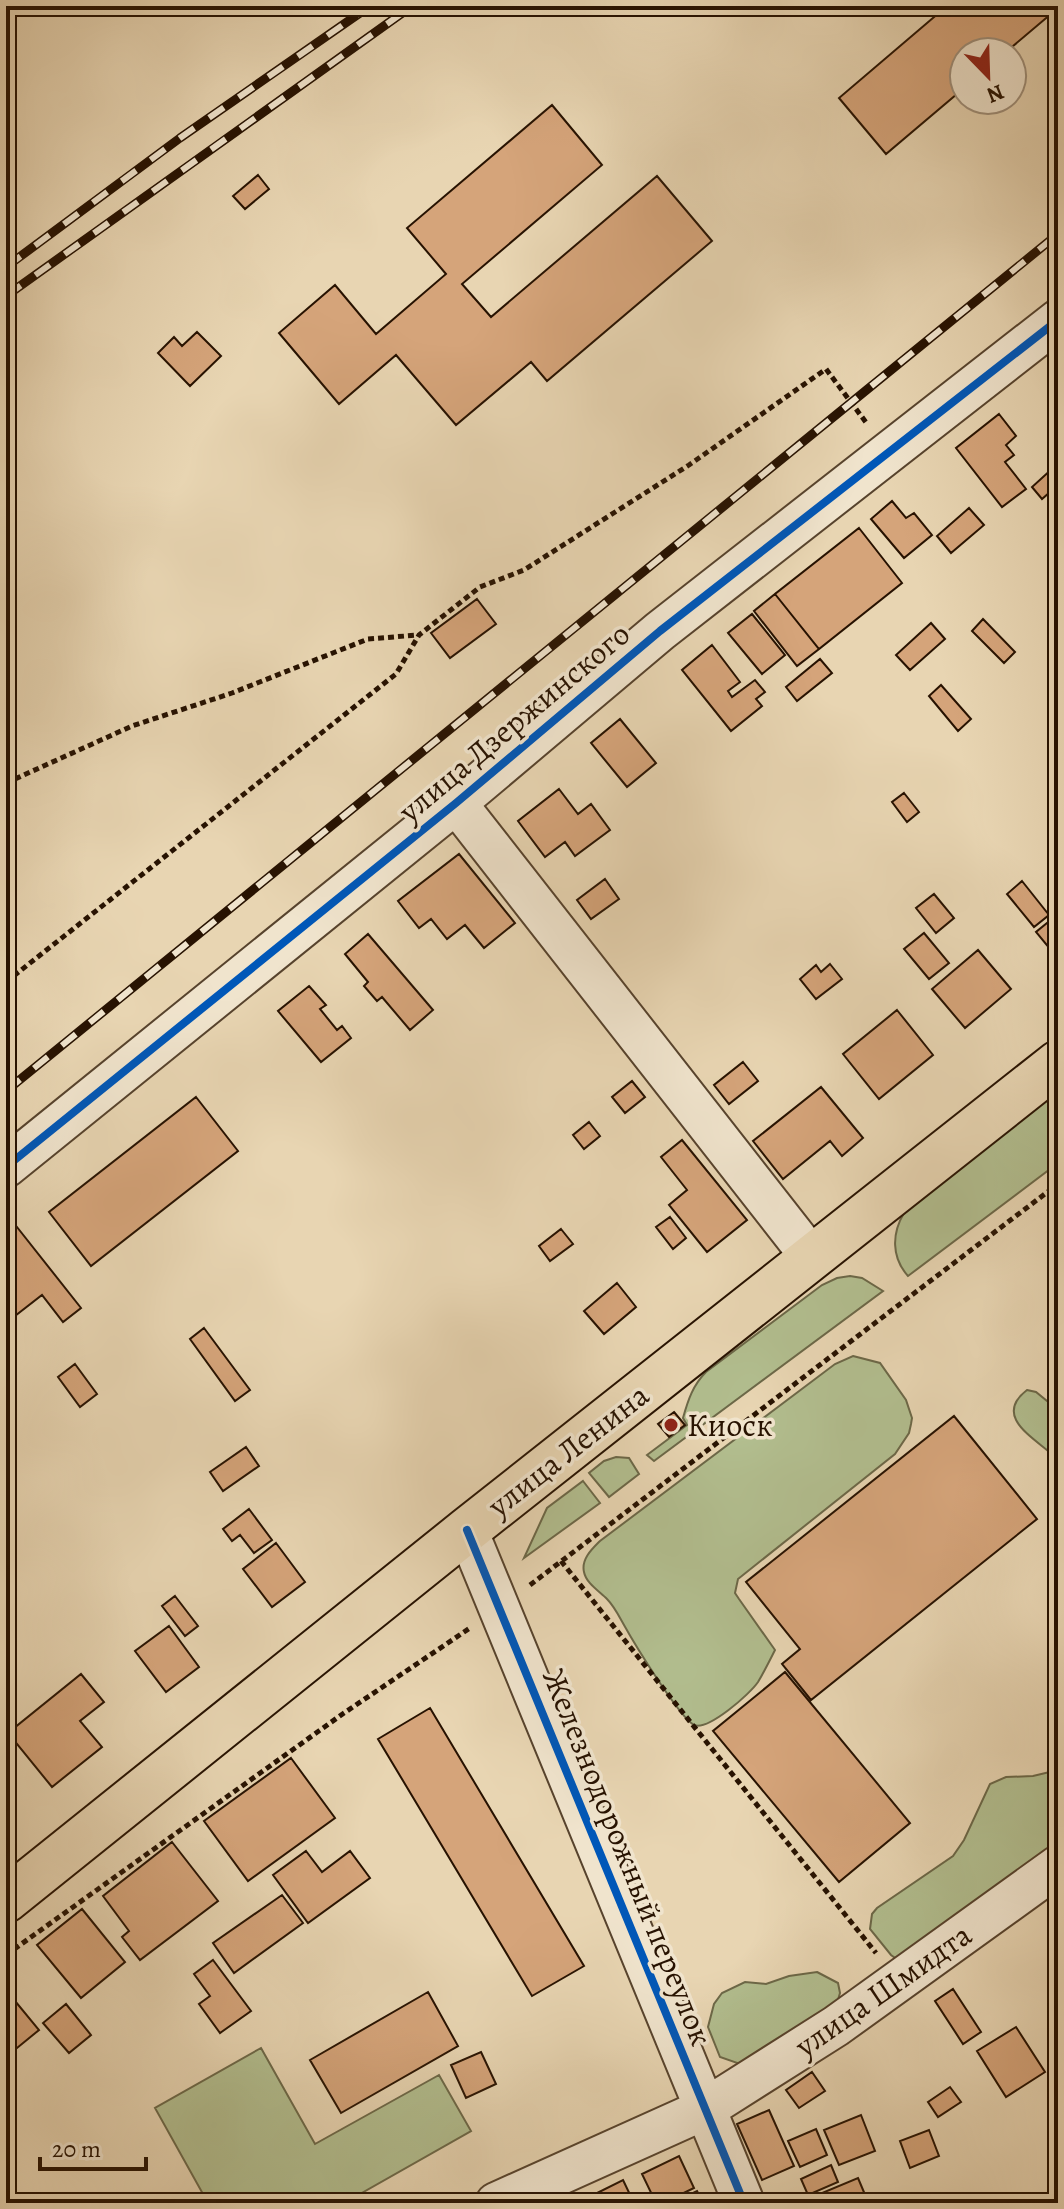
<svg xmlns="http://www.w3.org/2000/svg" width="1064" height="2209" font-family="Alegreya,serif">
<rect width="100%" height="100%" fill="#e8d5b2"/>
<filter id="stains"><feTurbulence type="fractalNoise" baseFrequency=".0025" numOctaves="4"/><feColorMatrix values="0 0 0 0 .2 0 0 0 0 .09 0 0 0 0 .02 0 0 0 .5 -.17"/></filter>
<radialGradient id="worn" r=".72"><stop offset=".6" stop-color="#630" stop-opacity="0"/><stop offset="1" stop-color="#630" stop-opacity=".3"/></radialGradient>
<path fill="#b2be8f" stroke="#6c6848" stroke-width="2" d="M1058,1090V1163L908,1276C891,1257 892,1233 904,1213Z
M850,1276L862,1278L883,1291L654,1461L647,1455L687,1425L683,1418C688,1400 693,1385 706,1372L822,1285L837,1278Z
M853,1356L880,1363L906,1400L912,1418L911,1424L909,1433L895,1454L738,1579L735,1593L739,1599L775,1650C770,1660 764,1672 758,1682C750,1694 708,1731 694,1725C679,1717 634,1643 624,1625C619,1616 614,1606 607,1599C599,1591 586,1583 584,1572C581,1559 592,1549 600,1541L835,1364Z
M1027,1390L1036,1392L1058,1410V1463L1055,1457C1035,1438 992,1417 1027,1390Z
M616,1457L629,1458L639,1474L609,1497L589,1473L604,1461Z
M583,1481L600,1503L524,1558L547,1508Z
M1058,1770V1848L898,1960L891,1955L870,1929L872,1914L877,1908L953,1856L964,1840L990,1784L1006,1777L1033,1776Z
M817,1972L838,1983L840,1993L837,2003L740,2064L720,2057L708,2027L714,2004L722,1993L745,1982L766,1984L789,1976Z
M261,2048L315,2144L439,2075L471,2131L344,2203H208L155,2108Z"/>
<path fill="#d5a47a" stroke="#271201" stroke-width="2" d="M947,6H1058V8L1006,52H964V88L886,154L839,98Z
M552,105L602,165L462,284L491,317L657,176L712,241L547,381L531,362L456,425L396,355L339,404L279,333L335,285L376,334L446,274L407,228Z
M258,175L269,189L245,209L233,196Z
M197,332L221,356L190,386L158,353L174,337L182,346Z
M999,414L1016,436L1006,445L1014,455L1005,462L1026,489L1002,507L956,448Z
M1053,468L1058,474V485L1042,499L1032,487Z
M892,501L906,518L914,513L932,535L904,558L871,519Z
M969,508L984,525L951,553L937,536Z
M859,528L902,583L819,649L775,594Z
M775,594L819,649L797,666L754,611Z
M477,599L496,624L450,658L431,633Z
M752,614L785,655L762,674L728,633Z
M983,619L1015,652L1004,663L972,631Z
M931,623L945,639L910,670L896,655Z
M712,645L740,682L728,691L732,697L755,680L765,692L756,699L762,706L731,731L682,670Z
M820,659L832,673L797,701L786,687Z
M941,685L971,719L958,731L929,696Z
M620,719L656,763L627,787L591,743Z
M559,789L578,814L591,804L610,830L575,856L565,842L545,857L518,821Z
M904,793L919,812L907,822L892,802Z
M459,854L515,923L484,948L465,925L447,939L431,919L419,928L398,901Z
M605,879L619,899L591,919L577,900Z
M1022,881L1049,915L1034,927L1007,894Z
M934,894L954,918L936,933L916,908Z
M1058,914V952L1055,955L1036,932Z
M924,933L949,963L929,979L904,949Z
M368,934L433,1010L410,1030L382,997L377,1001L364,986L368,982L345,954Z
M978,950L1011,989L965,1028L932,989Z
M830,964L842,979L816,999L800,979L816,965L821,972Z
M309,986L326,1005L320,1009L337,1030L342,1026L351,1038L321,1062L278,1011Z
M897,1010L933,1055L879,1099L843,1054Z
M743,1062L758,1081L729,1104L714,1085Z
M632,1081L645,1097L625,1113L612,1097Z
M821,1087L863,1138L842,1156L830,1141L783,1179L753,1141Z
M196,1097L238,1151L91,1266L49,1212Z
M589,1122L600,1136L584,1149L573,1135Z
M682,1140L747,1220L707,1252L669,1205L687,1190L661,1157Z
M670,1217L686,1238L673,1249L656,1227Z
M13,1222L81,1308L63,1322L42,1295L6,1323V1228Z
M561,1229L573,1244L550,1261L539,1246Z
M617,1283L636,1307L604,1334L584,1311Z
M204,1328L250,1390L235,1401L190,1339Z
M75,1364L97,1394L80,1407L58,1377Z
M674,1412L685,1425L669,1437L658,1424Z
M954,1416L1037,1519L811,1700L782,1664L800,1649L746,1582Z
M246,1447L259,1466L223,1491L210,1472Z
M249,1509L272,1540L254,1553L240,1535L232,1541L223,1529Z
M276,1543L305,1582L272,1607L243,1569Z
M175,1596L198,1626L185,1636L162,1606Z
M169,1626L199,1667L166,1692L135,1651Z
M785,1672L910,1823L839,1882L713,1731Z
M81,1674L104,1702L80,1721L102,1747L52,1787L8,1733Z
M430,1708L584,1966L532,1996L378,1739Z
M291,1758L335,1818L248,1881L204,1821Z
M172,1842L218,1901L140,1960L122,1937L129,1931L103,1896Z
M306,1851L322,1872L350,1851L370,1878L308,1923L273,1875Z
M282,1895L303,1923L234,1973L213,1943Z
M82,1909L125,1962L81,1998L37,1945Z
M213,1960L251,2011L220,2033L199,2004L210,1996L194,1974Z
M953,1989L981,2032L963,2044L935,2001Z
M6,1990L39,2030L6,2057Z
M428,1992L458,2046L341,2113L310,2060Z
M66,2004L91,2035L69,2053L43,2023Z
M1016,2027L1045,2072L1006,2097L977,2051Z
M481,2052L496,2084L466,2098L451,2065Z
M812,2072L825,2091L799,2108L786,2090Z
M950,2087L961,2102L938,2117L928,2102Z
M769,2110L794,2166L762,2180L737,2124Z
M861,2115L875,2151L839,2165L824,2130Z
M816,2129L827,2155L800,2167L788,2141Z
M929,2130L939,2156L910,2168L900,2141Z
M679,2156L694,2188L663,2203H656L642,2174Z
M831,2165L838,2182L808,2195L801,2179Z
M858,2178L866,2197L851,2203H812L810,2198Z
M623,2180L634,2203H594L591,2196Z
M697,2191L703,2203H672Z"/>
<g fill="none" stroke-linecap="round" stroke-linejoin="round">
<g stroke="#57432d" stroke-width="44">
<path id="minor" d="M456,803L812,1258
M6,1167L456,803L660,631L1058,320
M467,1530L744,2203
M496,2203L705,2109L836,2026L1058,1866"/>
</g>
<g stroke="#271201" stroke-width="48">
<path id="major" d="M6,1900L467,1530L1058,1063"/>
</g>
<path stroke="#271201" stroke-width="5" stroke-dasharray="6 4" stroke-linecap="butt" d="M6,783L132,726L232,693L368,639L418,635
M6,982L396,674L419,635L480,587L524,570L689,465L826,369L868,425
M561,1561L876,1953
M530,1585L1058,1184
M6,1955L344,1713L470,1628"/>
<use href="#minor" stroke="#f0e4cd" stroke-width="40"/>
<use href="#major" stroke="#e8d5b2" stroke-width="44"/>
<g stroke="#271201" stroke-width="9">
<path id="rail" d="M6,267L180,138L370,6
M6,296L412,6
M6,1091L1058,234"/>
</g>
<use href="#rail" stroke="#f0e4cd" stroke-width="6" stroke-dasharray="18" stroke-linecap="butt"/>
<g stroke="#f0e4cd" stroke-width="13">
<path id="cycleway" d="M6,1167L456,803L660,631L1058,320
M467,1530L744,2203"/>
</g>
<use href="#cycleway" stroke="#0057b8" stroke-width="8"/>
</g>
<circle fill="#8f2418" stroke="#f0e4cd" stroke-width="3" cx="671" cy="1425" r="8"/>
<g text-anchor="middle" dominant-baseline="central" stroke-width="7" stroke-linejoin="round" paint-order="stroke">
<g font-size="32" fill="#271201" stroke="#f0e4cd">
<text transform="translate(514 722) rotate(-40)">улица Дзержинского</text>
<text transform="translate(568 1450) rotate(-38)">улица Ленина</text>
<text transform="translate(628 1857) rotate(68)">Железнодорожный переулок</text>
<text transform="translate(883 1990) rotate(-35)">улица Шмидта</text>
</g>
<g font-size="32" fill="#271201" stroke="#f0e4cd" text-anchor="start">
<text x="687" y="1425">Киоск</text>
</g>
</g>
<rect width="1064" height="2209" fill="none" stroke="#e8d5b2" stroke-width="32"/>
<rect x="8" y="8" width="1048" height="2193" fill="none" stroke="#271201" stroke-width="4"/>
<rect x="16" y="16" width="1032" height="2177" fill="none" stroke="#271201" stroke-width="2"/>
<g transform="translate(988 76) rotate(157)"><circle r="38" fill="#f0e4cd" stroke="#a0907b" stroke-width="2"/>
<path d="M0-6L14 30L0 20L-14 30Z" fill="#8f2418"/>
<text y="-12" font-size="22" font-weight="bold" text-anchor="middle" fill="#271201">N</text>
</g>
<path d="M40 2157v12h106v-12" fill="none" stroke="#271201" stroke-width="4"/>
<text x="52" y="2157" font-size="24" fill="#271201" stroke="#f0e4cd" stroke-width="6" paint-order="stroke">20 m</text>
<rect width="100%" height="100%" filter="url(#stains)"/>
<rect width="100%" height="100%" fill="url(#worn)"/>
</svg>
